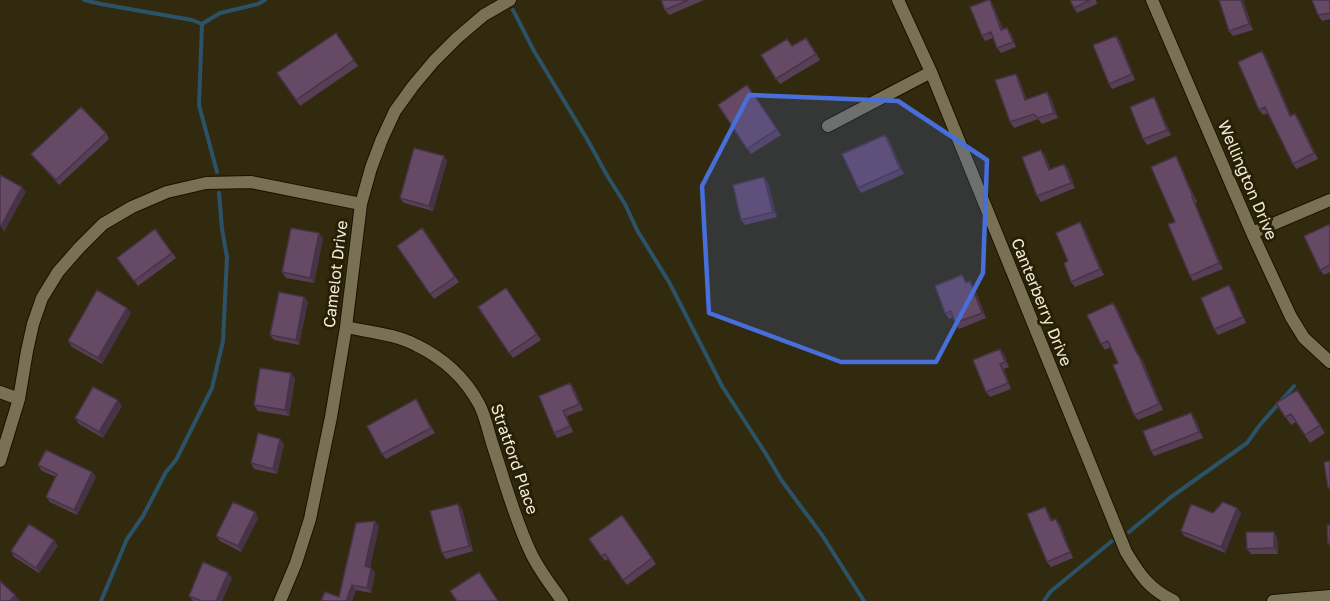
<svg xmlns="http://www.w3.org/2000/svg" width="1330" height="601" font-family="'Golos Text',sans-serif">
<rect width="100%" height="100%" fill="#312a0e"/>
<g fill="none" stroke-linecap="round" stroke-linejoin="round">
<path stroke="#2c5267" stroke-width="4" d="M84,0L101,4L192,20L202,24
M513,10L534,51L587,139L608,177L625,204L637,230L669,282L722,386L766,454L782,481L822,535L864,601
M202,24L199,105L217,172
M202,24L220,13L258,4L265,0
M1129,532L1171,497L1247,443L1259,426L1294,386
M101,601L127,539L143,516L166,472L176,460L212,388L223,341L227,257L222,229L219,193
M1044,601L1050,592L1112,541"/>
<g stroke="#191200" stroke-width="14">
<path id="street" d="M898,0L931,72L1126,552C1140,575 1149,589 1174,601
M1152,0L1252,233L1291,317L1304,338L1330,362
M828,126L931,72
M1252,233L1330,200
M346,327C369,332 395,334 416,345C443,358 465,378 479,404C485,415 488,430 492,443C504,479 514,517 530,551C538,569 551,585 562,601
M0,392L19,399
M0,461L19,399L27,351L33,324L42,298L58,272L79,248L103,224L132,207L167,192L206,183L251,182L361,204
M280,601L296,563L310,519L331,417L346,327L361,204L371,168L382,139L395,111L413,86L434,61L457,38L484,15L510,0
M1273,601L1330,596"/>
</g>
<use href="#street" stroke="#797153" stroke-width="12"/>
</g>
<path fill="#583f56" d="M661,0H704L669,15L665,10Z
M990,0L993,5L1003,29L1011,33L1016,47L1001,53L997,48L993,38L985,41L982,36Z
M1070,0H1096L1097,4L1077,13Z
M1243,0L1253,30L1233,36L1229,31Z
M1330,0V19L1322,21L1318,15Z
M336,33L358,66L300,106L277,73Z
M1116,36L1120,41L1135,80L1112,89L1109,84Z
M810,43L820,60L780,84L776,79L792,46Z
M1262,51L1266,57L1291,116L1299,119L1318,159L1296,169L1293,164L1268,113L1263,115L1259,110Z
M1016,74L1019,79L1027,100L1051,98L1058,118L1042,124L1038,119L1014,128L1010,122Z
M747,85L781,135L751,154L718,105Z
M1157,103L1171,135L1147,145L1143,139Z
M106,133L109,139L59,185L35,159L31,154Z
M885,135L889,140L904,174L861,193L858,188Z
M1041,150L1045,155L1050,169L1064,164L1068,169L1075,188L1041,202L1037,196Z
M1176,156L1179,162L1197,202L1195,203L1223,269L1193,281L1190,276L1175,222Z
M447,161L433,211L404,203L400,198Z
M764,177L768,183L777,217L745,225L741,220Z
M1330,224V272L1324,275L1320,270Z
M422,228L459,282L434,299L397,246Z
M1084,228L1104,275L1075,287L1071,282Z
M155,229L176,258L138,286L117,258Z
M323,238L314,283L286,278L282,272Z
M962,275L967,283L970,281L974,287L986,318L959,329L955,323L953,317L949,319L945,313Z
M506,288L541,340L513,358L478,307Z
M1233,291L1246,323L1218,335L1214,329Z
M304,297L308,302L299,345L274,340L270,335Z
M1113,303L1117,308L1138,354L1142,359L1163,410L1138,420L1134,415L1118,363L1111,347L1105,350L1101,344Z
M131,313L102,364L72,347L68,341Z
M1000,349L1004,354L1009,367L1004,369L1011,389L990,397L986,392Z
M295,378L289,416L258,411L254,405Z
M570,383L574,388L583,410L567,416L573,432L557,438L554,433Z
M1297,390L1325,433L1310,443L1296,422L1291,425L1276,403Z
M416,399L435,433L386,459L382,454Z
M122,406L103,438L79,424L75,418Z
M1195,418L1203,438L1154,456L1151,451Z
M284,444L277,474L254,469L251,463Z
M38,465L92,472L96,477L77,515L50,502L46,497L56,477L42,471Z
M1237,508L1241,513L1225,553L1184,536L1181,531L1213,513Z
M462,509L473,551L446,559L442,553Z
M255,512L258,518L241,552L220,541L216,536Z
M1048,512L1052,520L1060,524L1073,558L1051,567L1047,562Z
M622,515L656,564L627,585L608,559L605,561L589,539Z
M379,526L370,567L375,573L371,593L356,590L352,601H321L339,597Z
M1277,537L1278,554H1251L1247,549Z
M54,540L58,546L39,573L14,557L11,551Z
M232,578L222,601H193L189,596Z"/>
<path fill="#473346" d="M990,0L993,5L1005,35L1001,30Z
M1241,0H1243L1253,30L1249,24Z
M1007,28L1011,33L1016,47L1013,42Z
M1116,36L1120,41L1135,80L1132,74Z
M1262,51L1266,57L1294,122L1290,116Z
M1016,74L1019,79L1029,106L1025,100Z
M1047,92L1051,98L1058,118L1054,113Z
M1154,97L1157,103L1171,135L1167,130Z
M1295,114L1299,119L1318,159L1314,153Z
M885,135L889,140L904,174L900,169Z
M1041,150L1045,155L1053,175L1049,170Z
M444,156L447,161L433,211L429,206Z
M1176,156L1179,162L1197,202L1193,197Z
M1064,164L1068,169L1075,188L1071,183Z
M764,177L768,183L777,217L773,212Z
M22,187L26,192L4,232L1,226Z
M1192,197L1195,203L1223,269L1219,263Z
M1080,222L1084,228L1104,275L1100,269Z
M319,233L323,238L314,283L310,278Z
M970,281L974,287L986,318L982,313Z
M1229,285L1233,291L1246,323L1243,317Z
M304,297L308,302L299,345L296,340Z
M1113,303L1117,308L1139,357L1138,354L1142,359L1163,410L1159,404Z
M127,308L131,313L102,364L98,358Z
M1000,349L1004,354L1009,367L1005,362Z
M1000,364L1004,369L1011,389L1008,383Z
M291,373L295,378L289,416L285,410Z
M570,383L574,388L583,410L579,404Z
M416,399L420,405L435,433L431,428Z
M118,400L122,406L103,438L99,432Z
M563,411L567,416L573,432L570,426Z
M1191,413L1195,418L1203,438L1199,432Z
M280,439L284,444L277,474L273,469Z
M92,472L96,477L77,515L74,510Z
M458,504L462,509L473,551L469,546Z
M1237,508L1241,513L1225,553L1221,547Z
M255,512L258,518L241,552L238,546Z
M1056,519L1060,524L1073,558L1070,552Z
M375,521L379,526L369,572L365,566Z
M1274,532L1277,537L1278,554L1274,548Z
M54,540L58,546L39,573L36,568Z
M371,568L375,573L371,593L367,588Z
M228,573L232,578L222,601H216Z
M352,585L356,590L352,601H346Z
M15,595L19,600V601H10Z"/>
<path fill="#664964" stroke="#473346" stroke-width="1.5" d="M661,0H688L665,10Z
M988,0H990L1001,30L1007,28L1013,42L997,48L991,32L982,36L970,7Z
M1070,0H1090L1074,8Z
M1219,0H1241L1249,24L1229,31Z
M1312,0H1330V13L1318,15Z
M336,33L354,60L296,100L277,73Z
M1116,36L1132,74L1109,84L1093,45Z
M806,38L816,54L776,79L761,55L787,39L792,46Z
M1262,51L1290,116L1295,114L1314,153L1293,164L1265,107L1259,110L1238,62Z
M1016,74L1025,100L1047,92L1054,113L1038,118L1034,114L1010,122L995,80Z
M747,85L777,129L747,149L718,105Z
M1154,97L1167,130L1143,139L1130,107Z
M81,107L106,133L56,180L31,154Z
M885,135L900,169L858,188L842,154Z
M414,148L444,156L429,206L400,198Z
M1041,150L1049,170L1064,164L1071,183L1037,196L1022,157Z
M1176,156L1193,197H1192L1219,263L1190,276L1168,224L1175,222L1151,167Z
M0,175L22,187L1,226H0Z
M764,177L773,212L741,220L733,185Z
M1080,222L1100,269L1071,282L1064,263L1068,261L1056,233Z
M1330,224V265L1320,270L1304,236Z
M291,228L319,233L310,278L282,272Z
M422,228L455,277L430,294L397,246Z
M155,229L172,253L134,281L117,258Z
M962,275L966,283L970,281L982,313L955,323L951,311L945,313L935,286Z
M1229,285L1243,317L1214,329L1201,298Z
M506,288L537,334L509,353L478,307Z
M97,290L127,308L98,358L68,341Z
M279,292L304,297L296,340L270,335Z
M1113,303L1137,354H1138L1159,404L1134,415L1113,365L1118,363L1108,341L1101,344L1087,315Z
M1000,349L1005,362L1000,364L1008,383L986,392L973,360Z
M260,368L291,373L285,410L254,405Z
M570,383L579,404L563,411L570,426L554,433L539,396Z
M93,387L118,400L99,432L75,418Z
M1297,390L1320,425L1305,435L1291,414L1285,417L1276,403Z
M416,399L431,428L382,454L367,426Z
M1191,413L1199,432L1151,451L1143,431Z
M258,433L280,439L273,469L251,463Z
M46,450L92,472L74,510L46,497L57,474L38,465Z
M1330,461V488H1328L1324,462Z
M233,502L255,512L238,546L216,536Z
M1223,502L1237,508L1221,547L1181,531L1191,504L1213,513Z
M458,504L469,546L442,553L430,511Z
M1045,507L1051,521L1056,519L1070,552L1047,562L1027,514Z
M622,515L652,558L623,580L605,554L601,556L589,539Z
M375,521L365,566L371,568L367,588L352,585L346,601H321L325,592L339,597L356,523Z
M29,524L54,540L36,568L11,551Z
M1327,525H1330V544H1328Z
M1246,532H1274V548L1247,549Z
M203,562L228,573L216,601H202L189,596Z
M479,572L498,601H457L450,591Z
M0,581L15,595L10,601H0Z"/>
<path fill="#476ed9" fill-opacity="0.2" stroke="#476ed9" stroke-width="4.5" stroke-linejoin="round" d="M749,95L898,101L987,160L983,273L936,362H841L709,313L702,186Z"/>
<g text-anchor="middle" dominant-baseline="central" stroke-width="6" stroke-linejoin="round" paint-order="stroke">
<g font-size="16" fill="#f1ecdc" stroke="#282005">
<text transform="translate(1248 180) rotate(67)">Wellington Drive</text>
<text transform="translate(335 274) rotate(-83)">Camelot Drive</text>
<text transform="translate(1042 302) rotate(68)">Canterberry Drive</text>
<text transform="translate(515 459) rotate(71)">Stratford Place</text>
</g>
</g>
</svg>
